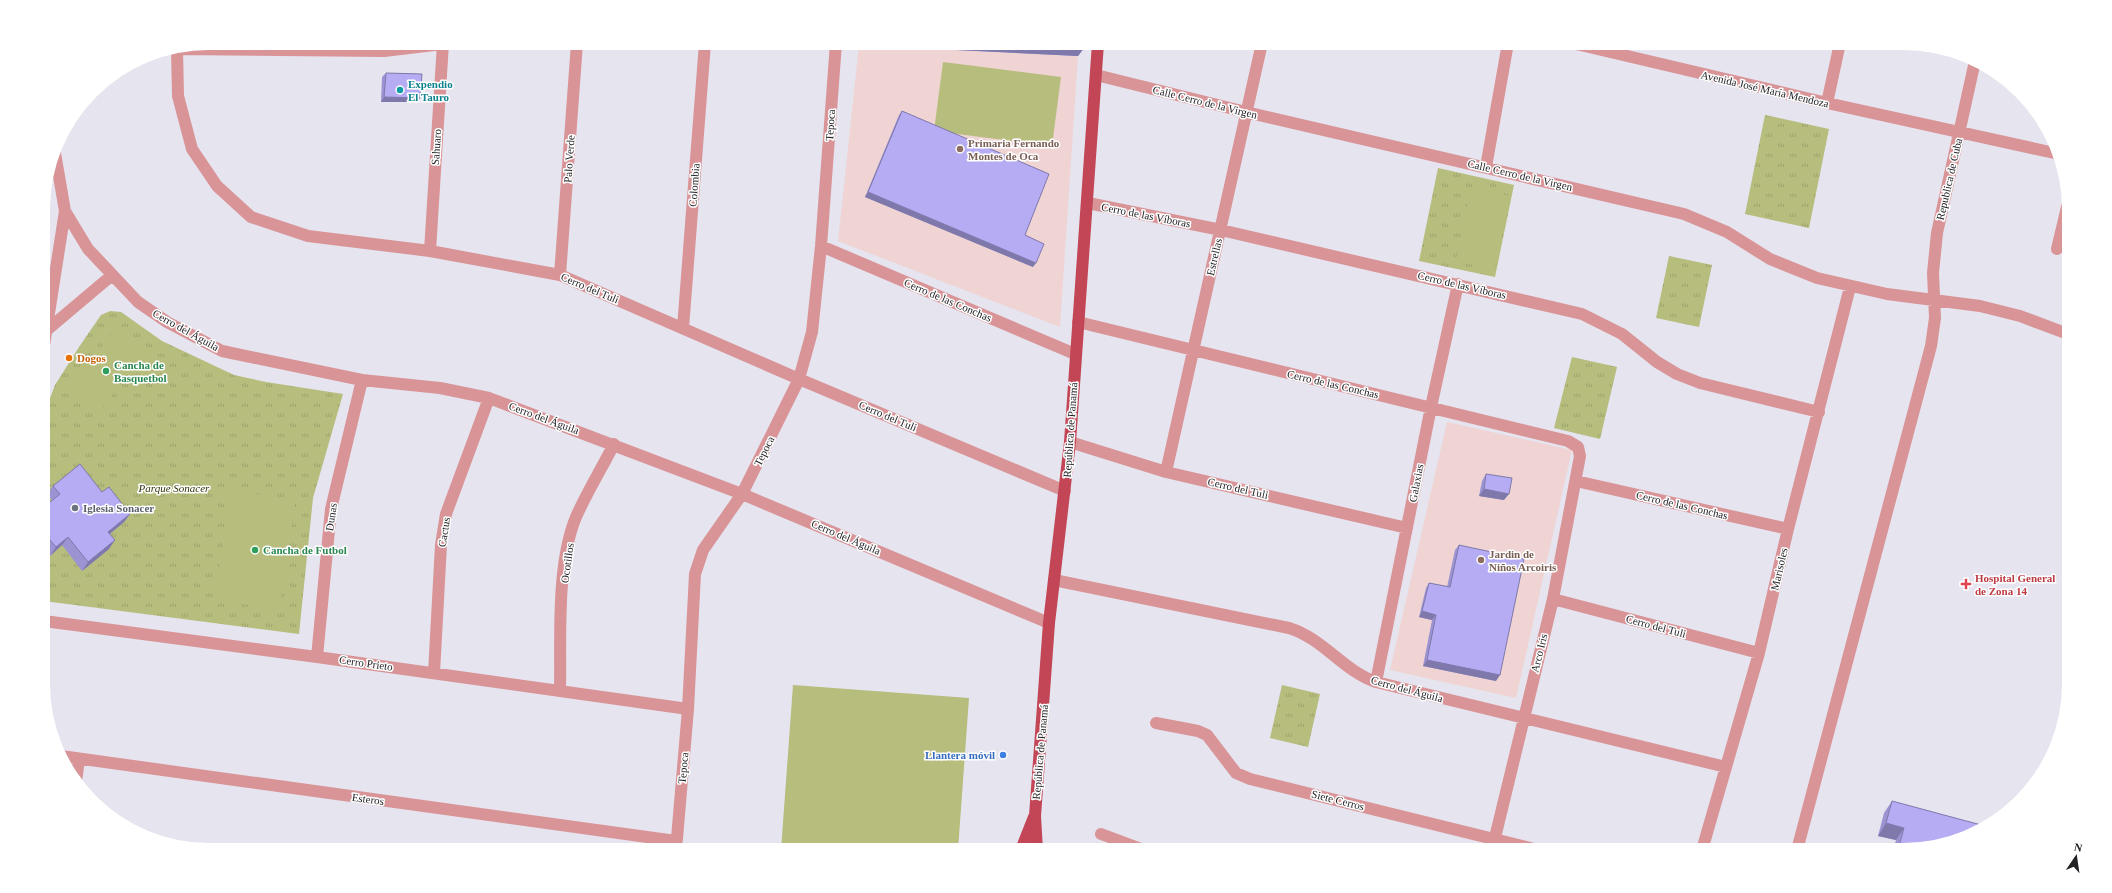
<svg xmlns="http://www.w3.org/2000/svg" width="2112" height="893" font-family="Georgia,serif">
<defs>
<pattern id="grass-tufts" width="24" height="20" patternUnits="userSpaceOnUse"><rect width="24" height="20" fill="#b7bd7d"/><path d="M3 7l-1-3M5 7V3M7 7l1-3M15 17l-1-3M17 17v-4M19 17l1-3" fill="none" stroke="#9da26c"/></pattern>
</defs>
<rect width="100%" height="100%" fill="#e5e4ef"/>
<path fill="#efd4d3" d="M859,45L1078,56L1060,327L838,241Z
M1447,422L1572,450L1516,698L1390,670Z"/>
<path fill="url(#grass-tufts)" d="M1765,115L1829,129L1809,228L1745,214Z
M1438,168L1514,185L1495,277L1419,261Z
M1669,256L1712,265L1699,327L1656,318Z
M110,311L121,312L162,341L234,375L266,382L343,394L313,498L299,634L44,601V414L55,385L79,347L101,315Z
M1572,357L1617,367L1600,439L1554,428Z
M1282,685L1320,694L1308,747L1270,738Z"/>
<path fill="#b7bd7d" d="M943,62L1061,77L1052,146L934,131Z
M1471,188L1510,196L1495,269L1456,261Z
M115,329L145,353L98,413L68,390Z
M230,490L295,500L279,609L215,600Z
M793,685L969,698L958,850H781Z"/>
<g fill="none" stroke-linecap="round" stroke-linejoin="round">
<path stroke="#d99497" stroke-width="12" d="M1572,43L1827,103L2059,154
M177,49L178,96L192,149L217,186L251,217L308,236L430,251L560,275L799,379L1065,491
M179,49L384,51L451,43
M1096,75L1246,112L1684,214L1727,232L1770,259L1817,278L1887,294L1980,306L2020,316L2068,334
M1827,103L1840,43
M1486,167L1508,43
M1088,203L1221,230L1582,314L1622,334L1657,362L1677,374L1700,383L1819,412
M65,211L88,249L138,302L167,322L222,351L362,380L440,388L489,398L742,494L1049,623
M821,246L1075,354
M2057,249L2068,203
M430,251L443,43
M560,275L577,43
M1078,322L1568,441L1578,447L1580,456L1553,599L1492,850
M683,328L705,43
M47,330L111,276
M44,345L65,211L55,153
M1070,442L1166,472L1407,528
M1166,472L1262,43
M1576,481L1788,529
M1054,580L1289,628C1324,639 1342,670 1376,682L1726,767
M1553,599L1759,653
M44,621L317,657L688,709
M317,657L331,509L362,380
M434,673L441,545L446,514L489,398
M1376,682L1431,407L1458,284
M560,691C561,639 556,565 576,517C587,492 602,468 614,444
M1156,723L1198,731L1207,735L1236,773L1250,779L1538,850
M61,756L676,841
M76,782L79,759
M1101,834L1144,850
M676,850L688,709L695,574L703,550L742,494L799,379L812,332L821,246L836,43
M1702,850L1759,653L1788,529L1850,287
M1797,850L1931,346L1935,318L1933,273L1937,233L1975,61"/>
<path stroke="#c34656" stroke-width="12" d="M1021,850L1034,817
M1037,850L1035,816L1049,623L1070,442L1098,43"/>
</g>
<path fill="#9c94d2" d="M957,43H1084V48L1078,56L956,50Z
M386,73L417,102H381L382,77Z
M902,111L1025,235L1033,267L865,197L899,115Z
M1486,474L1504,500L1479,496L1482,481Z
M53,486L102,492L130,514L124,522L110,534L109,549L82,571L62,545L50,556L44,549V507L52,500L47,494Z
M1459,545L1496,681L1423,666L1432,620L1419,617L1426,588L1429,583L1447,587L1455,550Z
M1892,801L1914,850H1893L1896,840L1878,836L1884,813Z"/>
<path fill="#7f78ab" d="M961,43H996L1084,48L1078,56L956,50Z
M384,97L420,98L417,102H381Z
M868,192L1036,263L1033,267L865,197Z
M1484,489L1509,494L1504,500L1479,496Z
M130,514L124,522L102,540L108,532Z
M68,537L62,545L50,556L56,547Z
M115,540L109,549L82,571L88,562Z
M1422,611L1436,615L1432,620L1419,617Z
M1427,660L1500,675L1496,681L1423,666Z
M1886,823L1904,828L1896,840L1878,836Z"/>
<path fill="#b5acf4" stroke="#7f78ab" d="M996,43H1084V48Z
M386,73L422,74L420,98L384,97Z
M902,111L1049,174L1025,235L1044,244L1036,263L868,192Z
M80,464L102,492L109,487L130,514L108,532L115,540L88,562L68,537L56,547L44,533V507L60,494L53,486Z
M1486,474L1512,478L1509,494L1484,489Z
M1459,545L1524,559L1500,675L1427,660L1436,615L1422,611L1429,583L1450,587Z
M1892,801L1985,826V827L1957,841L1914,850H1898L1904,828L1886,823Z"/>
<circle fill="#0f9aa8" stroke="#fff" stroke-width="1.5" cx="400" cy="90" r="4"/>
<g fill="#8d6e63" stroke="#fff" stroke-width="1.5">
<circle cx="960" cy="149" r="4"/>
<circle cx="1481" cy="560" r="4"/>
</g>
<circle fill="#e8710a" stroke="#fff" stroke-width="1.5" cx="69" cy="358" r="4"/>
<g fill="#2e9e5b" stroke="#fff" stroke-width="1.5">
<circle cx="106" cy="371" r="4"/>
<circle cx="255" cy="550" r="4"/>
</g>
<circle fill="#6b7280" stroke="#fff" stroke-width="1.5" cx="75" cy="508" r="4"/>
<path fill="#e0444e" stroke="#fff" stroke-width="1.5" d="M1964 578h4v4h4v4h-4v4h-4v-4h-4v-4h4z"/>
<circle fill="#3f7fe0" stroke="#fff" stroke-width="1.5" cx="1003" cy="755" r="4"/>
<g text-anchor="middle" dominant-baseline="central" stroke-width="3" stroke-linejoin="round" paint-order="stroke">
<g font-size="11" font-weight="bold" fill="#0d838f" stroke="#fff" text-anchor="start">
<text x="408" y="84">Expendio<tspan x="408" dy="13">El Tauro</tspan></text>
</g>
<g font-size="11" fill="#222226" stroke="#fff">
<text transform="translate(1765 89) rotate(13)">Avenida José María Mendoza</text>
<text transform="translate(1205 102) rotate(14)">Calle Cerro de la Virgen</text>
<text transform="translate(830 125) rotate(-86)">Tepoca</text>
<text transform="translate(436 147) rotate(-86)">Sahuaro</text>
<text transform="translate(569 159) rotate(-86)">Palo Verde</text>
<text transform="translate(1520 175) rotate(13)">Calle Cerro de la Virgen</text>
<text transform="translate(1949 179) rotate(-77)">Republica de Cuba</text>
<text transform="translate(694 185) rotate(-86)">Colombia</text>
<text transform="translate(1146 215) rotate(11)">Cerro de las Víboras</text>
<text transform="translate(1214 257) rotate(-77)">Estrellas</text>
<text transform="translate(1462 285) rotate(13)">Cerro de las Víboras</text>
<text transform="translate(590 288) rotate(23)">Cerro del Tuli</text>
<text transform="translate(948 300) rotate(23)">Cerro de las Conchas</text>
<text transform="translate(186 330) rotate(29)">Cerro del Águila</text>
<text transform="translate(1333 384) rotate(13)">Cerro de las Conchas</text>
<text transform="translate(888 416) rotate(23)">Cerro del Tuli</text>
<text transform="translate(544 418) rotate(20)">Cerro del Águila</text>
<text transform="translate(1070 430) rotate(-86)">República de Panamá</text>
<text transform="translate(764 451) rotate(-63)">Tepoca</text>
<text transform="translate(1416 483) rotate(-79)">Galaxias</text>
<text transform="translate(1238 488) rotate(13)">Cerro del Tuli</text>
<text transform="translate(1682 505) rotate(13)">Cerro de las Conchas</text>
<text transform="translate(331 517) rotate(-82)">Dunas</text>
<text transform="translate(444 532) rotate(-81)">Cactus</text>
<text transform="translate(846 537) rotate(23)">Cerro del Águila</text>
<text transform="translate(567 563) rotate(-82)">Ocotillos</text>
<text transform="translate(1779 569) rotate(-77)">Marisoles</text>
<text transform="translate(1656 626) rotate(15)">Cerro del Tuli</text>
<text transform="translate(1539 653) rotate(-76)">Arco Iris</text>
<text transform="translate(366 663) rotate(8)">Cerro Prieto</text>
<text transform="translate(1407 689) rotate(15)">Cerro del Águila</text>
<text transform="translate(1040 752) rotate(-85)">República de Panamá</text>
<text transform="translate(683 768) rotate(-85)">Tepoca</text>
<text transform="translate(368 799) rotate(8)">Esteros</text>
<text transform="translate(1338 800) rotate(14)">Siete Cerros</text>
</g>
<g font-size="11" font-weight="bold" fill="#785e54" stroke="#fff" text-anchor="start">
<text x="968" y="143">Primaria Fernando<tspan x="968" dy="13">Montes de Oca</tspan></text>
<text x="1489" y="554">Jardin de<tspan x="1489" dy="13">Niños Arcoiris</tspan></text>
</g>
<g font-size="11" font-weight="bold" fill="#c56008" stroke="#fff" text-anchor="start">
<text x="77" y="358">Dogos</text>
</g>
<g font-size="11" font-weight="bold" fill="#27864d" stroke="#fff" text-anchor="start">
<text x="114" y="365">Cancha de<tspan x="114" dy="13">Basquetbol</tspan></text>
<text x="263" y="550">Cancha de Futbol</text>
</g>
<g font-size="11" font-style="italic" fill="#323508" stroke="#fff">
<text x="174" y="488">Parque Sonacer</text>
</g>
<g font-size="11" font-weight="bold" fill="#5b616d" stroke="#fff" text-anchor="start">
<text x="83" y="508">Iglesia Sonacer</text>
</g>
<g font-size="11" font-weight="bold" fill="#be3a42" stroke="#fff" text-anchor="start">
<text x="1975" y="578">Hospital General<tspan x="1975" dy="13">de Zona 14</tspan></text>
</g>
<g font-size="11" font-weight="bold" fill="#366cbe" stroke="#fff" text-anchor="end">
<text x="995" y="755">Llantera móvil</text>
</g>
</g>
<path d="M0 0H2112V893H0ZM209 50H1903A159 159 0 0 1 2062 209V684A159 159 0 0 1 1903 843H209A159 159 0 0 1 50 684V209A159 159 0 0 1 209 50Z" fill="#fff" fill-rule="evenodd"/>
<g transform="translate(2076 857) rotate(13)" stroke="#ffffff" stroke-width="3" paint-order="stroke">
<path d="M0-3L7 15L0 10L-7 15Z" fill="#222226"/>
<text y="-6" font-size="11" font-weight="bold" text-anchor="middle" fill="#222226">N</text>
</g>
</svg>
